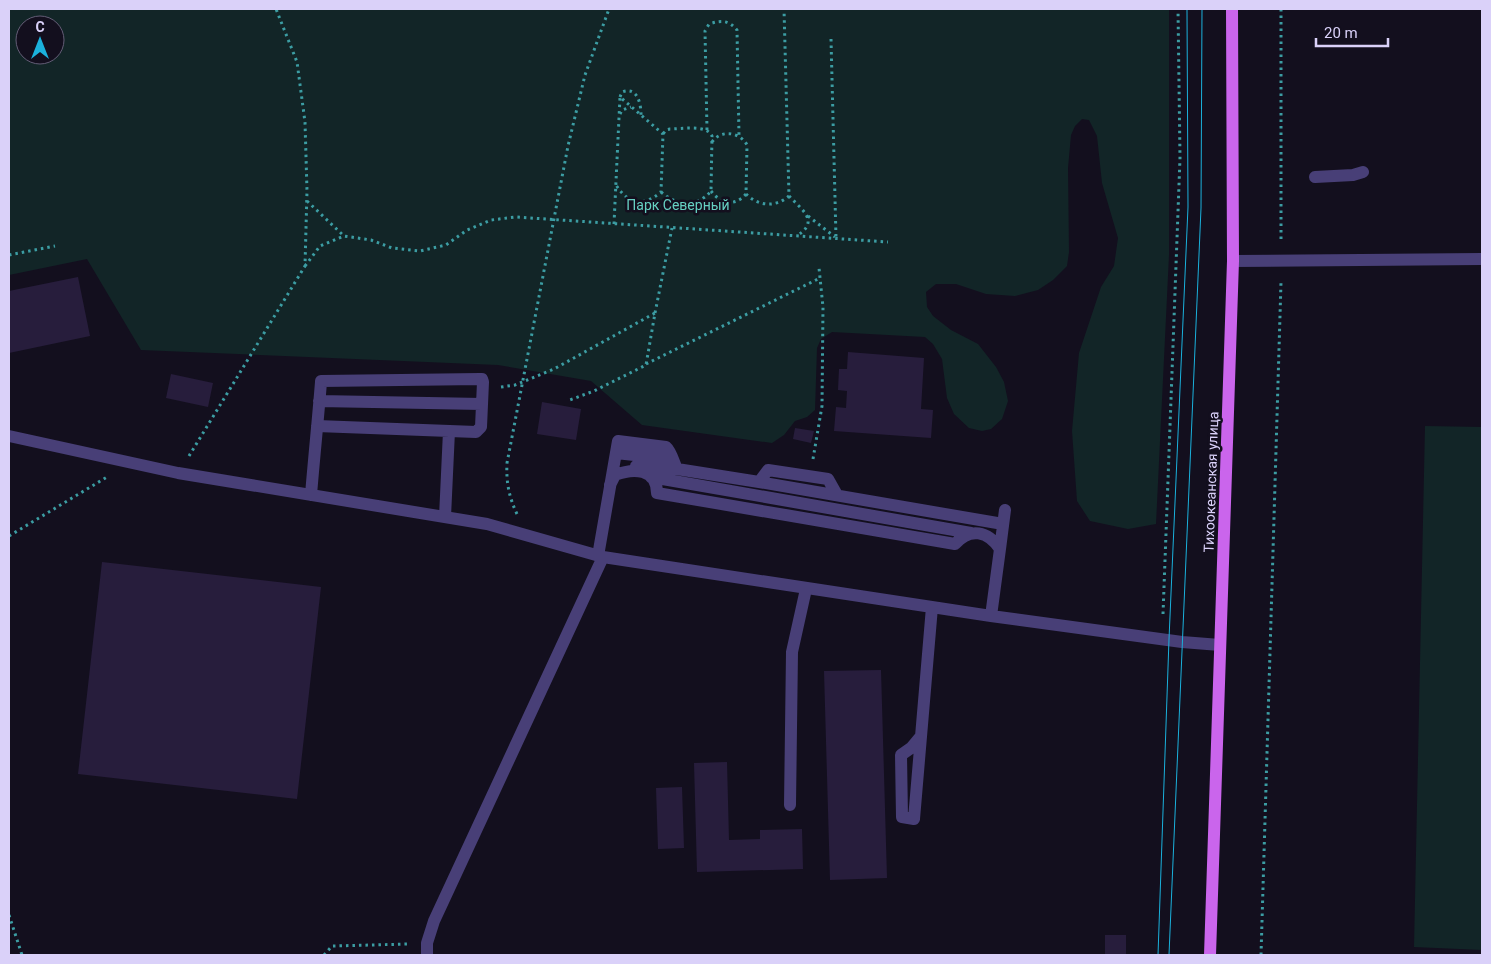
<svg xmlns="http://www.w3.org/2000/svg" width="1491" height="964" font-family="Roboto,sans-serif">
<rect width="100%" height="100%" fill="#130f1e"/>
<path fill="#122527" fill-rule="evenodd" d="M9,9H1169V255L1156,524L1128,529L1090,521L1077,501L1072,431L1079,353L1101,287L1114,266L1118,238L1102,183L1097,136L1089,120L1082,119L1075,126L1071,135L1068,168L1069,252L1067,266L1053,280L1038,290L1015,296L986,294L956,284H936L926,292L927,307L933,316L951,330L978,344L996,367L1004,382L1008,401L1002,419L991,429L982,431L969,428L954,414L947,398L942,359L933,344L925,337L832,332L821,339L817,348L815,410L807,417L795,421L784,435L772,443L642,425L591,381L498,365L141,350L87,259L9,275ZM25,25H55V55H25Z
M1425,426L1482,427V950L1414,947Z"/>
<path fill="#271d3c" d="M78,277L90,336L9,353V291Z
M848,352L924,358L921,409L933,410L931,438L834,431L836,407L846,408L847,391L838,390L839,369H847Z
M171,374L213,383L208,407L166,398Z
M542,402L581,409L576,440L537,434Z
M795,428L814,431L811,443L793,439Z
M102,562L321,587L297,799L78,774Z
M881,670L887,878L830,880L824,671Z
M727,762L729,840L760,839V830L802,829L803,869L697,872L694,763Z
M682,787L684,848L658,849L656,788Z
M1105,935H1126V955H1105Z"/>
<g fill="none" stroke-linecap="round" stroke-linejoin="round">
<path stroke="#3c9da3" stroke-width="3" stroke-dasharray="2.5 4" stroke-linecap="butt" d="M1281,9V242
M831,39L836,238
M620,97L622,92C637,86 641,103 641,115
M620,114L622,110L631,107
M707,130L705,31L709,24C721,20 729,20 737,30L739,136
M711,191C721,204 735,207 746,194L747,145C740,132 721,129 712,142
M661,192C677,206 697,208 711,191L712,136C707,124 681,129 670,129L666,130L663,134
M746,194C758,206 775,208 789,196L784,9
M789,196C801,209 820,221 798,235
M307,201L344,236
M808,216L835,237
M614,224C616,181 618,139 620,97L663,134L661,192C643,207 629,205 616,185
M9,255L55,246
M305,266L320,246L344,236L371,240L392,248L420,251L446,245L467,230L491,220L516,217L888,242
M655,313L672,228
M646,364L820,278
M501,387L515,385L554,369L655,313L646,365L594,391L567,401
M189,456L305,266L307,191L305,122L297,62L276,9
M813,459L822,406L823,307L819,268
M517,514C509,497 506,482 507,463L568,146L585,75L609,9
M9,536L107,477
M1163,614L1180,158L1178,9
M9,915L22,955
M324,955L332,946L409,944
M1261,955L1281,282"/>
<path stroke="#483f77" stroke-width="12" d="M1315,177L1353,175L1363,172
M1233,261L1482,259
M319,401L482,404
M9,436L178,473L487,524L603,557
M616,453L671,459
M636,466L677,469
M651,477L971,533
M759,482L1003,524
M610,485L615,475C633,468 657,468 657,493L955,544C970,527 988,531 1000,549L991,616
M311,495C314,458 318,420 321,382V381L480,379H482L483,382L481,427L476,432L317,426
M445,517L449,431
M1000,549L1005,510
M598,556L618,441L666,447C671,451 674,463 677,469L759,482L768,470L828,479L837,495
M921,736L911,748L901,755L902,817L914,819L932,607
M790,805L792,652L806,589
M427,955V943L434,921L603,557L991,616L1182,642L1220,645"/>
<path stroke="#ca65ec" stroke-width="12" d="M1210,955L1233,261L1232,9"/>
<path stroke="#1bb1dc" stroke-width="1" d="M1158,955L1169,639L1188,207L1187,9
M1169,955L1201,208L1202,9"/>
</g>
<g text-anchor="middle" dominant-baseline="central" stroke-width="5" stroke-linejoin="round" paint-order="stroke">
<g font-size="14" fill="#66d0c2" stroke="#130f1e">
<text x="678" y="205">Парк Северный</text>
</g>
<g font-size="14" fill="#dad1f9" stroke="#130f1e">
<text transform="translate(1211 482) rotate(-88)">Тихоокеанская улица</text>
</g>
</g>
<rect width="1491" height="964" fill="none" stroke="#dad1f9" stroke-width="20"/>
<g transform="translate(40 40)"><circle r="24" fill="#130f1e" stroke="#635d76"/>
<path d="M0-4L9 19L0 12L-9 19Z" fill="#1bb1dc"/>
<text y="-8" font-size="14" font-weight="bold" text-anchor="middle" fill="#dad1f9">С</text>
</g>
<path d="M1316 38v8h72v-8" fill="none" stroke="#dad1f9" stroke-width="2.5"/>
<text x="1324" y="38" font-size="15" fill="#dad1f9" stroke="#130f1e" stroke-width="4" paint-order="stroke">20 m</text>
</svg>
